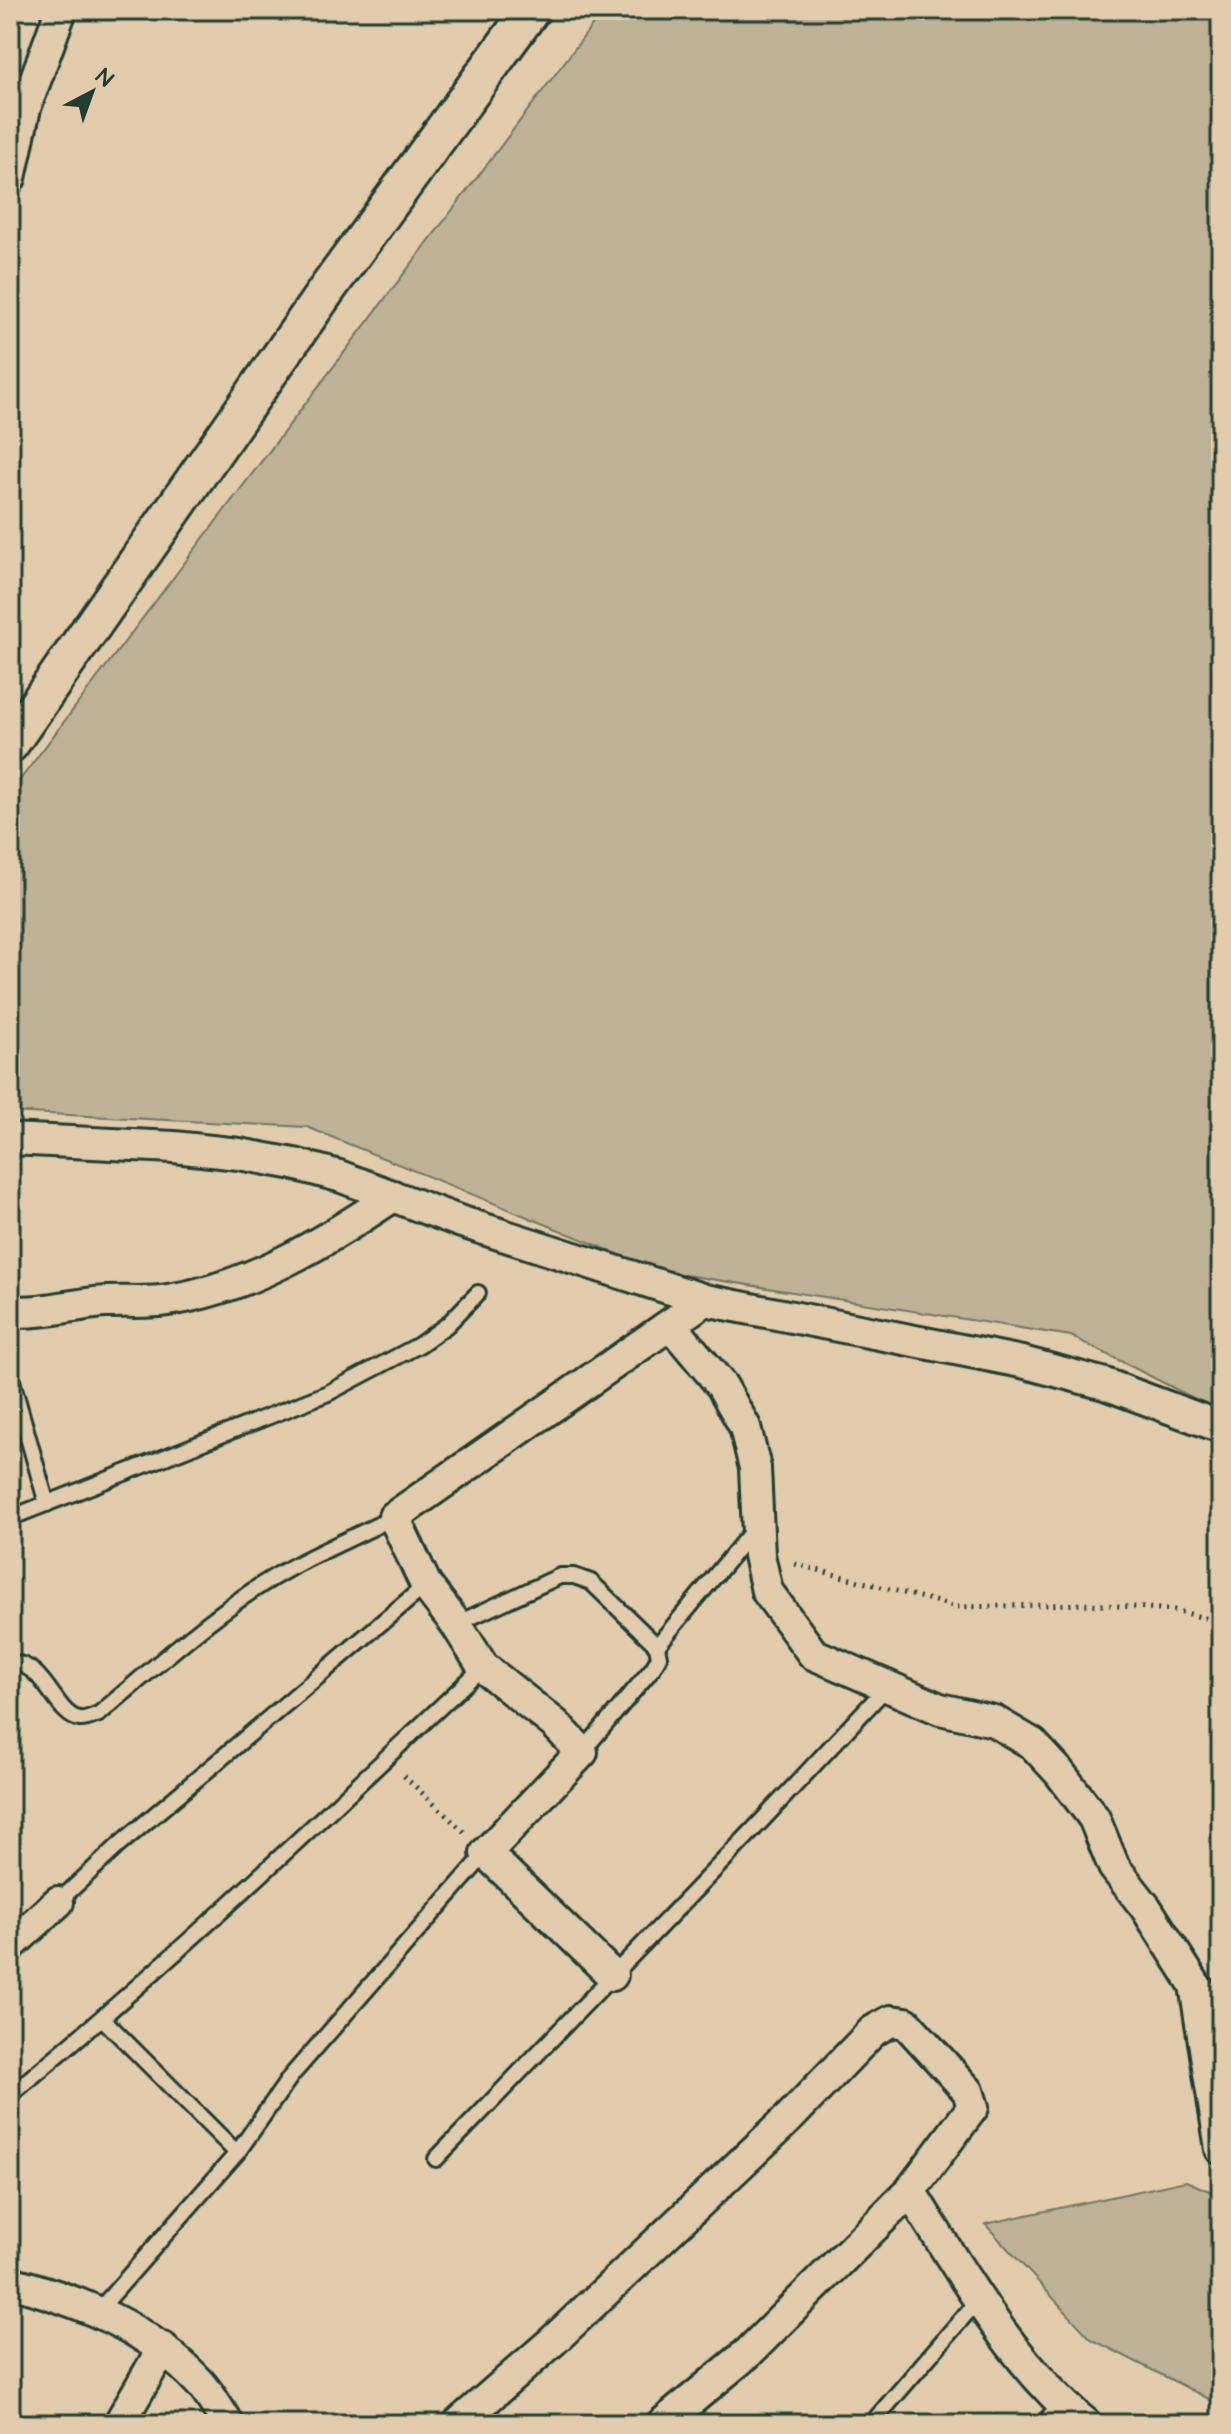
<svg xmlns="http://www.w3.org/2000/svg" width="1231" height="2434" font-family="'Architects Daughter',sans-serif">
<rect width="100%" height="100%" fill="#e1cbaa"/>
<filter id="ink" filterUnits="userSpaceOnUse"><feTurbulence type="fractalNoise" baseFrequency=".0125" numOctaves="2"/><feDisplacementMap in="SourceGraphic" scale="16" xChannelSelector="R" yChannelSelector="G"/><feConvolveMatrix kernelMatrix="1 2 1 2 8 2 1 2 1" color-interpolation-filters="sRGB"/></filter>
<g filter="url(#ink)">
<path fill="#beb195" stroke="#6e7764" stroke-width="2" d="M604,10H1221V1412L1071,1336L660,1271L307,1127L10,1112V793Z
M1186,2181L1221,2196V2405L1091,2339L985,2224Z"/>
<g fill="none" stroke-linecap="round" stroke-linejoin="round">
<g stroke="#1f3d34" stroke-width="20">
<path id="service" d="M10,1374L47,1504
M10,1518L328,1393L419,1345L447,1325L478,1293
M456,1624L560,1576H574L591,1582L657,1646L659,1657L653,1668L582,1752
M657,1646L754,1529
M10,1663C45,1661 55,1716 80,1719C86,1720 93,1716 99,1714C149,1672 198,1627 252,1591C296,1561 347,1541 394,1517
M58,1902L119,1845L426,1585
M103,2019L237,2153
M10,2095C175,1960 328,1812 483,1667
M436,2159L753,1830L887,1687
M98,2311L237,2153L291,2076L486,1853
M871,2424L978,2300
M1043,2424L1061,2403"/>
</g>
<g stroke="#1f3d34" stroke-width="36">
<path id="minor" d="M10,178L25,108L61,10
M10,1139L174,1147L239,1154L294,1164L339,1176L459,1221L705,1300L1022,1362L1105,1384L1221,1427
M10,1311C39,1314 66,1306 95,1303C119,1300 144,1304 168,1300C250,1288 325,1242 393,1196
M671,1325L722,1386L745,1427L755,1468L759,1555L767,1591L813,1654L940,1709L994,1721L1033,1744L1059,1772L1094,1818L1114,1867L1146,1908L1195,1985L1215,2008L1221,2009
M10,1946L58,1902
M612,1975L486,1853L582,1752L555,1724L483,1667L456,1624L426,1585L394,1517L705,1300
M1195,1985L1221,2149
M10,2282C81,2301 149,2328 200,2383C211,2395 219,2411 228,2424
M119,2424L163,2348
M458,2424L554,2340L790,2117L873,2031L891,2021L906,2023L968,2091L973,2107L910,2191
M662,2424L748,2353L910,2191C960,2270 1012,2364 1086,2424"/>
</g>
<g stroke="#1f3d34" stroke-width="42">
<path id="tertiary" d="M10,744L328,288L531,10"/>
</g>
<path stroke="#1f3d34" stroke-width="5" stroke-dasharray="2 6" stroke-linecap="butt" d="M795,1564L957,1607L1091,1604L1174,1610L1221,1622
M404,1776L464,1832"/>
<use href="#service" stroke="#e1cbaa" stroke-width="14"/>
<use href="#minor" stroke="#e1cbaa" stroke-width="30"/>
<use href="#tertiary" stroke="#e1cbaa" stroke-width="36"/>
</g>
</g>
<rect width="1231" height="2434" fill="none" stroke="#e1cbaa" stroke-width="40"/>
<rect x="20" y="20" width="1191" height="2394" fill="none" stroke="#1f3d34" stroke-width="3" filter="url(#ink)"/>
<g transform="translate(92 92) rotate(41)" stroke="#e1cbaa" stroke-width="6" paint-order="stroke">
<path d="M0-6L14 30L0 20L-14 30Z" fill="#1f3d34"/>
<text y="-12" font-size="22" font-weight="bold" text-anchor="middle" fill="#1f3d34">N</text>
</g>
</svg>
